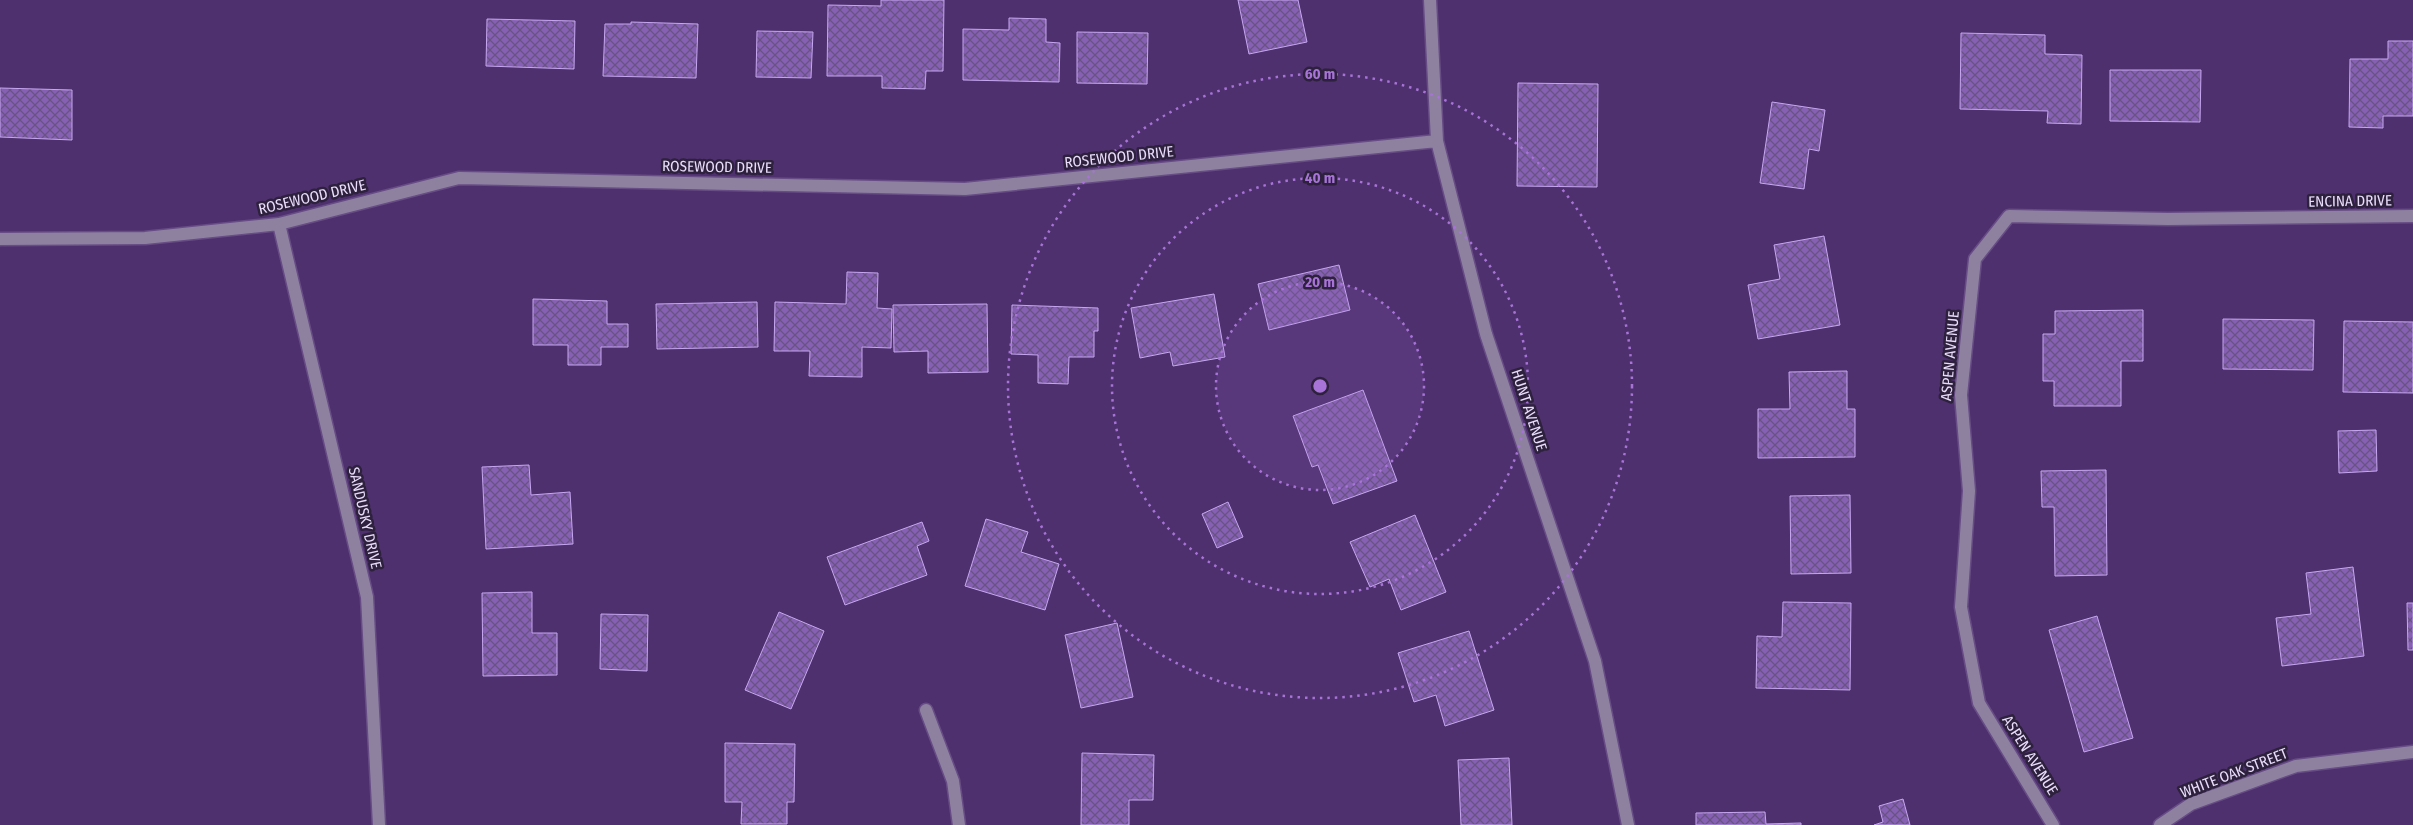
<svg xmlns="http://www.w3.org/2000/svg" width="2413" height="825" font-family="'Fira Sans Condensed',sans-serif">
<defs>
<pattern id="building-cross-hatch" width="8" height="8" patternUnits="userSpaceOnUse" patternTransform="scale(1.25)"><rect width="8" height="8" fill="#8660b2"/><path d="M0 0l8 8M0 8l8-8" fill="none" stroke="#695284"/></pattern>
</defs>
<rect width="100%" height="100%" fill="#4e306e"/>
<path fill="url(#building-cross-hatch)" stroke="#c7a7f0" d="M881,0H944L943,71H926L925,89L882,88V76H827L828,5L881,6Z
M1238,0H1298L1307,42L1249,54Z
M1009,18L1046,19V42L1060,43L1059,82L963,80V29L1009,30Z
M487,19L575,21L574,69L486,66Z
M631,22L698,24L696,78L603,76L605,24H631Z
M757,31L813,32L811,78L756,77Z
M1077,32L1148,33L1147,84L1077,83Z
M1961,33L2045,35V54L2082,55L2081,124L2047,123L2048,111L1960,109Z
M2388,41H2413V116H2383V128L2349,127L2350,59H2388Z
M2110,70H2201L2200,122L2110,121Z
M1518,83L1598,84L1597,187L1517,186Z
M0,88L72,90V140L0,137Z
M1772,102L1825,110L1819,151L1809,149L1804,189L1760,183Z
M1824,236L1840,325L1758,339L1748,285L1780,279L1774,245Z
M1339,265L1350,310L1269,330L1258,284Z
M847,272L878,273L877,308L892,309L891,348L862,347V377L809,376L810,351H774L775,302L846,304Z
M1214,294L1225,357L1173,366L1170,352L1140,358L1131,308Z
M533,299L607,301V324H628V347H601V365H568V345H533Z
M757,302L758,347L657,349L656,304Z
M987,304L988,372L928,373V351L894,352L893,305Z
M1012,305L1098,308V331H1094V357H1069L1068,384L1038,383V355L1011,354Z
M2143,310V361H2121V406H2054V381H2043V334H2055V311Z
M2223,319L2314,320L2313,370L2223,369Z
M2344,321L2413,322V393L2343,392Z
M1847,371V409H1855V457L1758,458V409H1790L1789,372Z
M1363,390L1397,481L1333,504L1318,465L1312,467L1293,416Z
M2376,430L2377,471L2339,473L2338,431Z
M529,465L531,495L570,492L573,544L486,549L482,467Z
M2106,470L2107,575L2055,576L2054,507H2042L2041,471Z
M1850,495L1851,573L1791,574L1790,496Z
M1228,502L1243,537L1217,548L1202,514Z
M1415,515L1446,592L1401,610L1389,579L1370,587L1350,542Z
M986,519L1028,532L1021,552L1059,564L1045,610L965,586Z
M922,522L929,541L917,546L927,575L845,605L827,557Z
M2353,567L2364,656L2282,666L2276,618L2311,614L2306,573Z
M532,592V633H557V675L483,676L482,593Z
M1783,602L1851,603L1850,690L1756,688L1757,636L1782,637Z
M2407,603H2413V650H2408Z
M779,612L824,631L791,709L745,690Z
M601,614L648,615L647,671L600,669Z
M2097,616L2133,738L2084,752L2049,630Z
M1117,623L1133,697L1081,708L1065,635Z
M1469,631L1494,710L1445,726L1436,695L1414,702L1398,653Z
M725,743L795,744L794,802H787V824H741L742,802H725Z
M1082,753L1154,755L1153,800H1129V825H1081Z
M1509,758L1512,825H1461L1458,760Z
M1903,799L1910,825H1874L1883,822L1879,806Z
M1765,812L1766,824L1801,823V825H1696V813Z"/>
<g fill="none" stroke-linecap="round" stroke-linejoin="round">
<g stroke="#674c85" stroke-width="15">
<path id="minor" d="M1430,0L1437,141L1486,334L1595,661L1628,825
M279,224L367,597L379,825
M0,239L145,238L279,224L459,178L965,189L1437,141
M926,710L953,781L959,825
M2053,825L1979,703L1961,607L1969,491L1961,395L1975,259L2009,216L2168,219L2413,216
M2160,825L2191,804L2296,766L2413,752"/>
</g>
<use href="#minor" stroke="#8e81a0" stroke-width="12"/>
</g>
<circle cx="1320" cy="386" r="104" fill="#a773d7" fill-opacity=".12"/>
<g fill="none" stroke="#a773d7" stroke-width="2.5" stroke-dasharray="2.5 5">
<circle cx="1320" cy="386" r="104"/>
<circle cx="1320" cy="386" r="208"/>
<circle cx="1320" cy="386" r="312"/>
</g>
<g text-anchor="middle" dominant-baseline="central" stroke-width="5" stroke-linejoin="round" paint-order="stroke">
<g font-size="15" fill="#e9ddfb" stroke="#2d213d">
<text transform="translate(1119 157) rotate(-6)">ROSEWOOD DRIVE</text>
<text transform="translate(717 167) rotate(1)">ROSEWOOD DRIVE</text>
<text transform="translate(312 197) rotate(-13)">ROSEWOOD DRIVE</text>
<text transform="translate(2350 201) rotate(-1)">ENCINA DRIVE</text>
<text transform="translate(1950 356) rotate(-85)">ASPEN AVENUE</text>
<text transform="translate(1529 410) rotate(72)">HUNT AVENUE</text>
<text transform="translate(365 518) rotate(77)">SANDUSKY DRIVE</text>
<text transform="translate(2030 755) rotate(58)">ASPEN AVENUE</text>
<text transform="translate(2234 773) rotate(-21)">WHITE OAK STREET</text>
</g>
</g>
<circle cx="1320" cy="386" r="8" fill="#a773d7" stroke="#2d213d" stroke-width="2.5"/>
<g font-size="15" text-anchor="middle" font-weight="bold" fill="#a773d7" stroke="#2d213d" stroke-width="5" stroke-linejoin="round" paint-order="stroke">
<text x="1320" y="79">60 m</text>
<text x="1320" y="183">40 m</text>
<text x="1320" y="287">20 m</text>
</g>
</svg>
